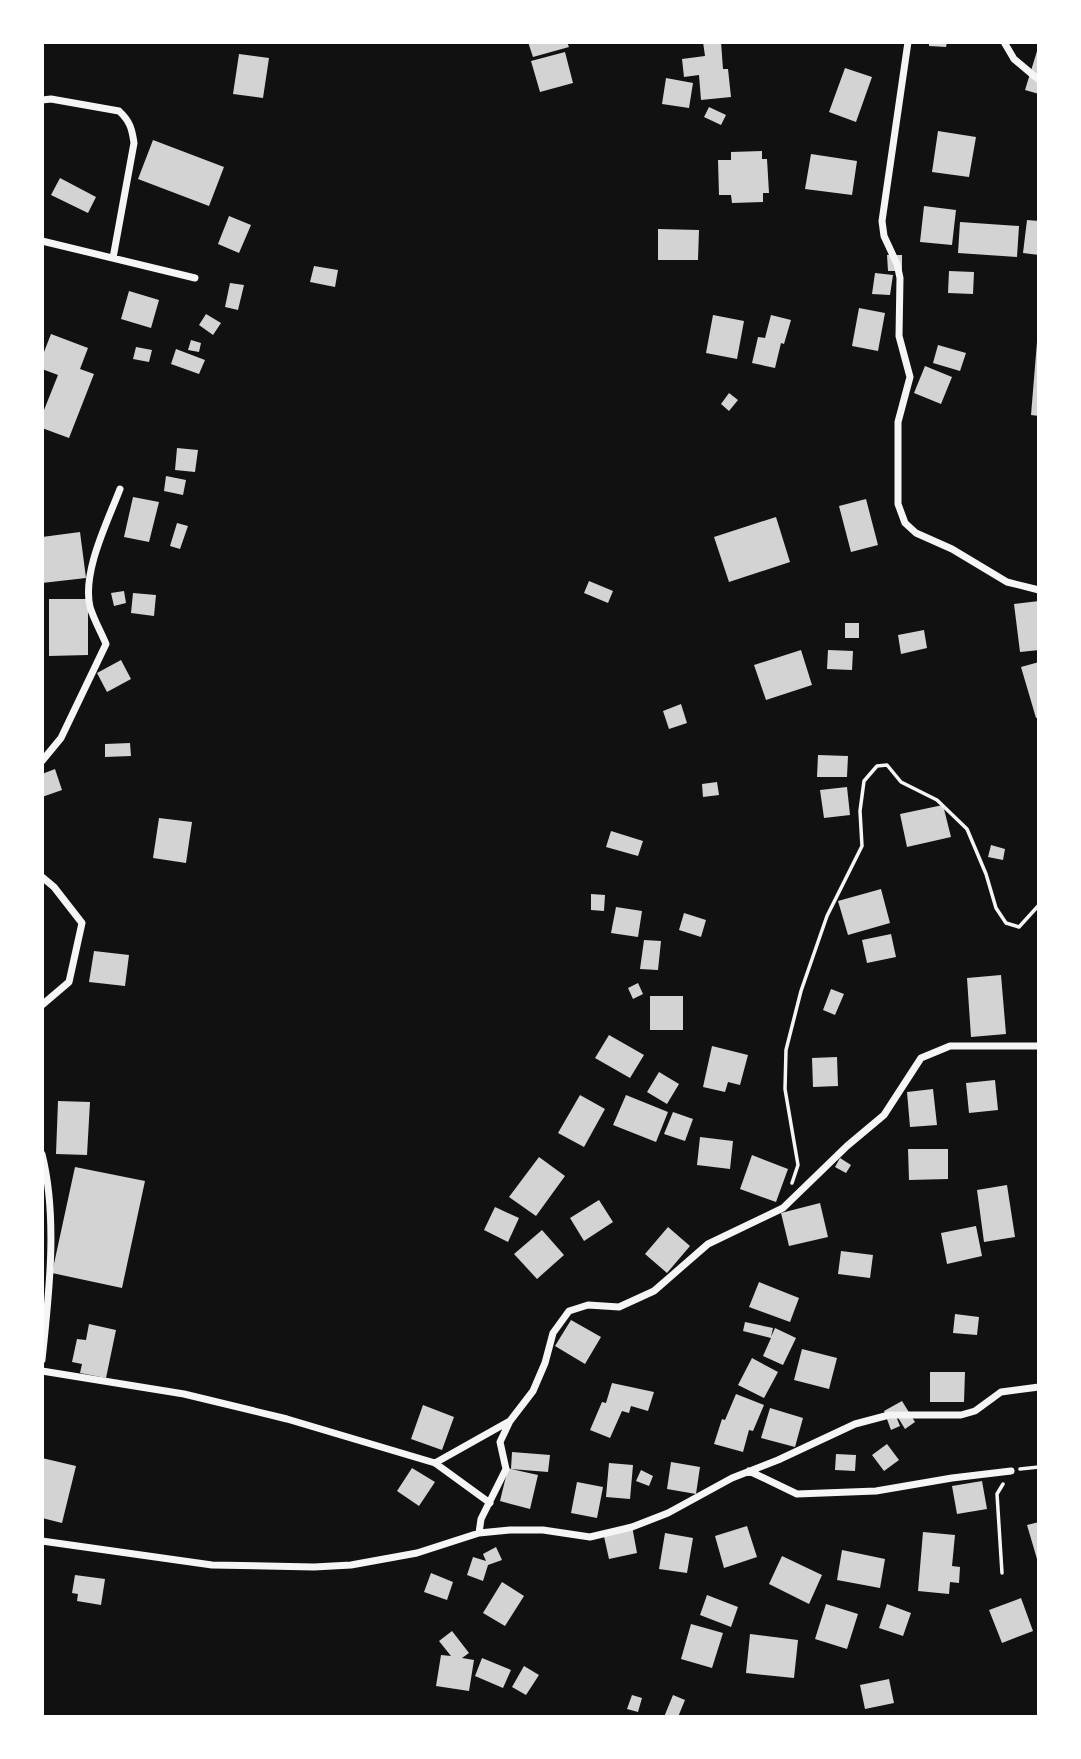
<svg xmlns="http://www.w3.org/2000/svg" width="1081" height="1759" font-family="Jost,sans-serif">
<rect width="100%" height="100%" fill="#111"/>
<path fill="#d3d3d3" d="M528,42H567L569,47L533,57Z
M703,42H721L723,69H728L731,97L701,100L699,75L684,77L682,59L705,56Z
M929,42H947L946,47L929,46Z
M1038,48H1039V94L1025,90Z
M565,52L573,83L540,92L531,61Z
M239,54L269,58L263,98L233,94Z
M845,68L872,77L856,122L829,112Z
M666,78L693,83L689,108L662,104Z
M709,107L726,115L721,125L704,117Z
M938,131L976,137L969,177L932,172Z
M153,140L224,167L209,206L138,179Z
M762,151V159H767L769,193H763V202L732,203L731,195H719L718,160H731V152Z
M811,154L857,161L852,195L805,189Z
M60,178L96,197L88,213L51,195Z
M924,206L956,210L952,245L920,242Z
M229,216L251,225L239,253L218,244Z
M1027,220L1039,221V255L1023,253Z
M960,222L1019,226L1017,257L958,253Z
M658,229L699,230L698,260H658Z
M887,255H902V271H888Z
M314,266L338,270L335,287L310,282Z
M949,271L974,272L973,294L948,293Z
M875,273L893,275L890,295L872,294Z
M230,283L244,285L238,310L225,307Z
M129,291L159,300L151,328L121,319Z
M859,308L885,313L878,351L852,346Z
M206,314L221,323L213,335L199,325Z
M713,315L744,321L737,359L706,353Z
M771,315L791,320L784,344L781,343L775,368L752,363L758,337L765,338Z
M51,334L88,348L80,369L94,374L69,438L42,428V415L58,375L42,369V357Z
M191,340L201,343L199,352L188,350Z
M1037,342H1039V416L1031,415Z
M938,345L966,353L960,371L933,363Z
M136,347L152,350L149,362L133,359Z
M176,349L205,360L199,374L171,364Z
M925,366L952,377L941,404L914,393Z
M729,393L738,400L729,411L721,404Z
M177,448L198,450L195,472L175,470Z
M166,476L186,480L183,495L164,491Z
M133,497L159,502L149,542L124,537Z
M866,499L878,545L851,552L839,506Z
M776,517L790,562L729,582L714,537Z
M177,523L188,526L180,549L170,546Z
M80,532L86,578L42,583V537Z
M589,581L613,591L608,603L584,593Z
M124,591L126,603L114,606L111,593Z
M133,593L156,595L154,616L131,613Z
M49,599H88V655L49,656Z
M1039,601V650L1020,652L1014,604Z
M845,623H859V638H845Z
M924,630L927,648L901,654L898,635Z
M801,650L812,685L766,700L754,665Z
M828,650L853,651L852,670L827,669Z
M121,660L131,679L107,692L97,673Z
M1039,662V717L1036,718L1021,667Z
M681,704L687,723L669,729L663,711Z
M130,743L131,756L105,757V744Z
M818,755L848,756L847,777H817Z
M55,769L62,790L42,797V774Z
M717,782L719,795L703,797L702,784Z
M847,787L850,815L824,818L820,790Z
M943,805L951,837L907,847L900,814Z
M159,818L192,822L186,863L153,858Z
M611,831L643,841L638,856L606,847Z
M991,845L1005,849L1003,860L988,857Z
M881,889L890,923L848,935L838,901Z
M591,894L605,895L604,911L591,910Z
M616,907L642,911L638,937L611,933Z
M684,913L706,920L701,937L679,930Z
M891,934L896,957L867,963L862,940Z
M644,940L661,941L658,970L640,969Z
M94,951L129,955L125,986L89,982Z
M1001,975L1006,1034L971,1037L967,978Z
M638,983L643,994L633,999L628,988Z
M831,989L844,994L835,1015L823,1010Z
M650,996H683V1030H650Z
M609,1035L644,1055L630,1078L595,1058Z
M712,1046L748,1055L740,1085L728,1082L725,1092L703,1087Z
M837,1057L838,1086L813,1087L812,1058Z
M659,1072L679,1084L667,1104L647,1092Z
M995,1080L998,1110L969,1113L966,1083Z
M933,1089L937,1125L910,1127L907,1092Z
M580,1095L605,1109L584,1147L558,1133Z
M626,1095L668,1112L656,1142L613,1125Z
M58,1101L90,1102L87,1155L56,1154Z
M673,1112L693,1119L685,1141L664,1134Z
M700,1137L733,1141L730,1169L697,1165Z
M908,1149H948V1179L909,1180Z
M752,1155L788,1169L776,1202L740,1189Z
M539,1157L565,1176L536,1216L509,1197Z
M840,1158L851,1165L846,1173L835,1167Z
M75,1167L145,1181L122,1288L52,1273Z
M1007,1185L1015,1237L984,1242L977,1190Z
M599,1200L613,1222L584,1241L570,1218Z
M820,1203L828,1237L789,1246L781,1213Z
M495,1207L519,1218L508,1242L484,1230Z
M976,1226L982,1256L947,1264L941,1233Z
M668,1227L690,1246L667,1273L645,1254Z
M542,1230L564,1255L537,1279L514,1254Z
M841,1251L873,1255L870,1278L838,1274Z
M759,1282L799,1298L790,1322L749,1307Z
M955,1314L979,1317L977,1335L953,1333Z
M571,1320L601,1337L585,1364L555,1346Z
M745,1322L773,1328L771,1337L775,1328L796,1338L783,1365L763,1356L771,1338L743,1331Z
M89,1324L116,1330L106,1378L80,1373L82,1364L72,1362L77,1339L86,1340Z
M802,1349L837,1358L829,1389L794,1380Z
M752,1358L778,1372L764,1398L738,1385Z
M930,1372H965L964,1402H930Z
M612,1383L654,1392L648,1411L631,1406L629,1413L622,1411L610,1438L590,1430L602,1402L606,1403Z
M736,1394L764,1405L753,1431L749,1430L743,1452L714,1444L722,1419L725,1420Z
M902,1401L915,1422L905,1429L894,1411L900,1426L891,1430L884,1411Z
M423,1405L454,1417L442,1450L411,1439Z
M770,1408L803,1418L795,1447L761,1438Z
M887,1444L899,1460L884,1471L872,1455Z
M512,1452L550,1455L548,1472L511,1469L538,1475L530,1509L500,1501L508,1468L511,1469Z
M836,1454L856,1455L855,1471L835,1470Z
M42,1458L76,1466L62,1523L42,1518Z
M671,1462L700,1467L696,1494L667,1489Z
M609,1463L633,1465L630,1499L606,1497Z
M412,1468L435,1482L419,1506L397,1491Z
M641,1470L653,1476L649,1486L636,1481Z
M982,1481L987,1509L957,1514L952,1486Z
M577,1482L603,1487L597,1518L571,1513Z
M1039,1522V1559H1037L1027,1525Z
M632,1526L637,1553L609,1559L603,1532Z
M747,1526L757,1557L724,1568L715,1536Z
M923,1532L955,1535L952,1566L960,1567L959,1583L950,1582L949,1594L918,1591Z
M665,1533L693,1538L687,1573L659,1569Z
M496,1547L502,1560L488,1565L483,1581L467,1575L473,1557L486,1561L483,1554Z
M842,1550L885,1559L880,1588L837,1580Z
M782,1556L822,1575L809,1604L769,1584Z
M431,1573L453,1582L447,1600L424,1592Z
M75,1575L105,1579L101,1605L77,1601L78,1594L72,1593Z
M502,1582L524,1596L505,1626L483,1613Z
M707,1595L738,1607L731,1627L700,1615Z
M1021,1598L1033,1631L1002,1643L989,1610Z
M826,1604L858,1614L847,1649L815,1639Z
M887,1604L911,1613L903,1636L879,1628Z
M691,1624L723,1633L712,1668L681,1659Z
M452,1631L469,1653L462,1658L474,1660L469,1691L436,1686L441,1655L451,1656L439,1641Z
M750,1634L798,1640L794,1678L746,1673Z
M482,1658L511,1670L503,1688L475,1676Z
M524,1666L539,1675L526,1695L512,1687Z
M889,1679L894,1703L865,1709L860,1685Z
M632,1695L642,1698L638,1712L627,1709Z
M673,1695L685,1700L678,1717H664Z"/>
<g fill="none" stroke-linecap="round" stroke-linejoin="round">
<path stroke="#f5f5f5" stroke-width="3.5" d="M792,1183L798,1165L785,1089L786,1050L801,991L827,916L862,846L860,811L864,781L877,766L887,765L901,782L937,800L967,829L986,874L996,908L1006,923L1019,927L1039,905
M1020,1469L1039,1467
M1002,1573L997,1494L1003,1484"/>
<path stroke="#f5f5f5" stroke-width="7" d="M908,42L882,221L884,236L897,264L900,278L899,336L910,377L898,422V504L905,523L916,533L952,549L1007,582L1039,590
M1004,42L1014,59L1039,80
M42,100L51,99L119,111C130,121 132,129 134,143L113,258
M42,241L195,278
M42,761L61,738L106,644C101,632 94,620 90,607C82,572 107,523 120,489
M42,877L54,887L82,923L69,982L42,1005
M42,1154C58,1218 49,1294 42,1360
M42,1371L184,1394L287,1419L435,1463L490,1503
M435,1463L508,1422
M749,1471L797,1494L876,1491L952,1478L1011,1471
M479,1533L481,1519L506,1469L500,1442L510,1421L533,1391L545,1363L553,1333L569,1311L588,1305L619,1307L654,1291L708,1244L783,1208L847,1146L884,1115L921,1058L950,1046H1039
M42,1541L212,1565L314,1567L351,1565L417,1553L479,1533L510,1530H543L590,1537L632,1527L668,1513L732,1478L778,1460L855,1424L889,1415H961L975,1411L1001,1392L1039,1387"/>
</g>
<rect width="1081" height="1759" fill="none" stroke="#ffffff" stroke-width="88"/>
</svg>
